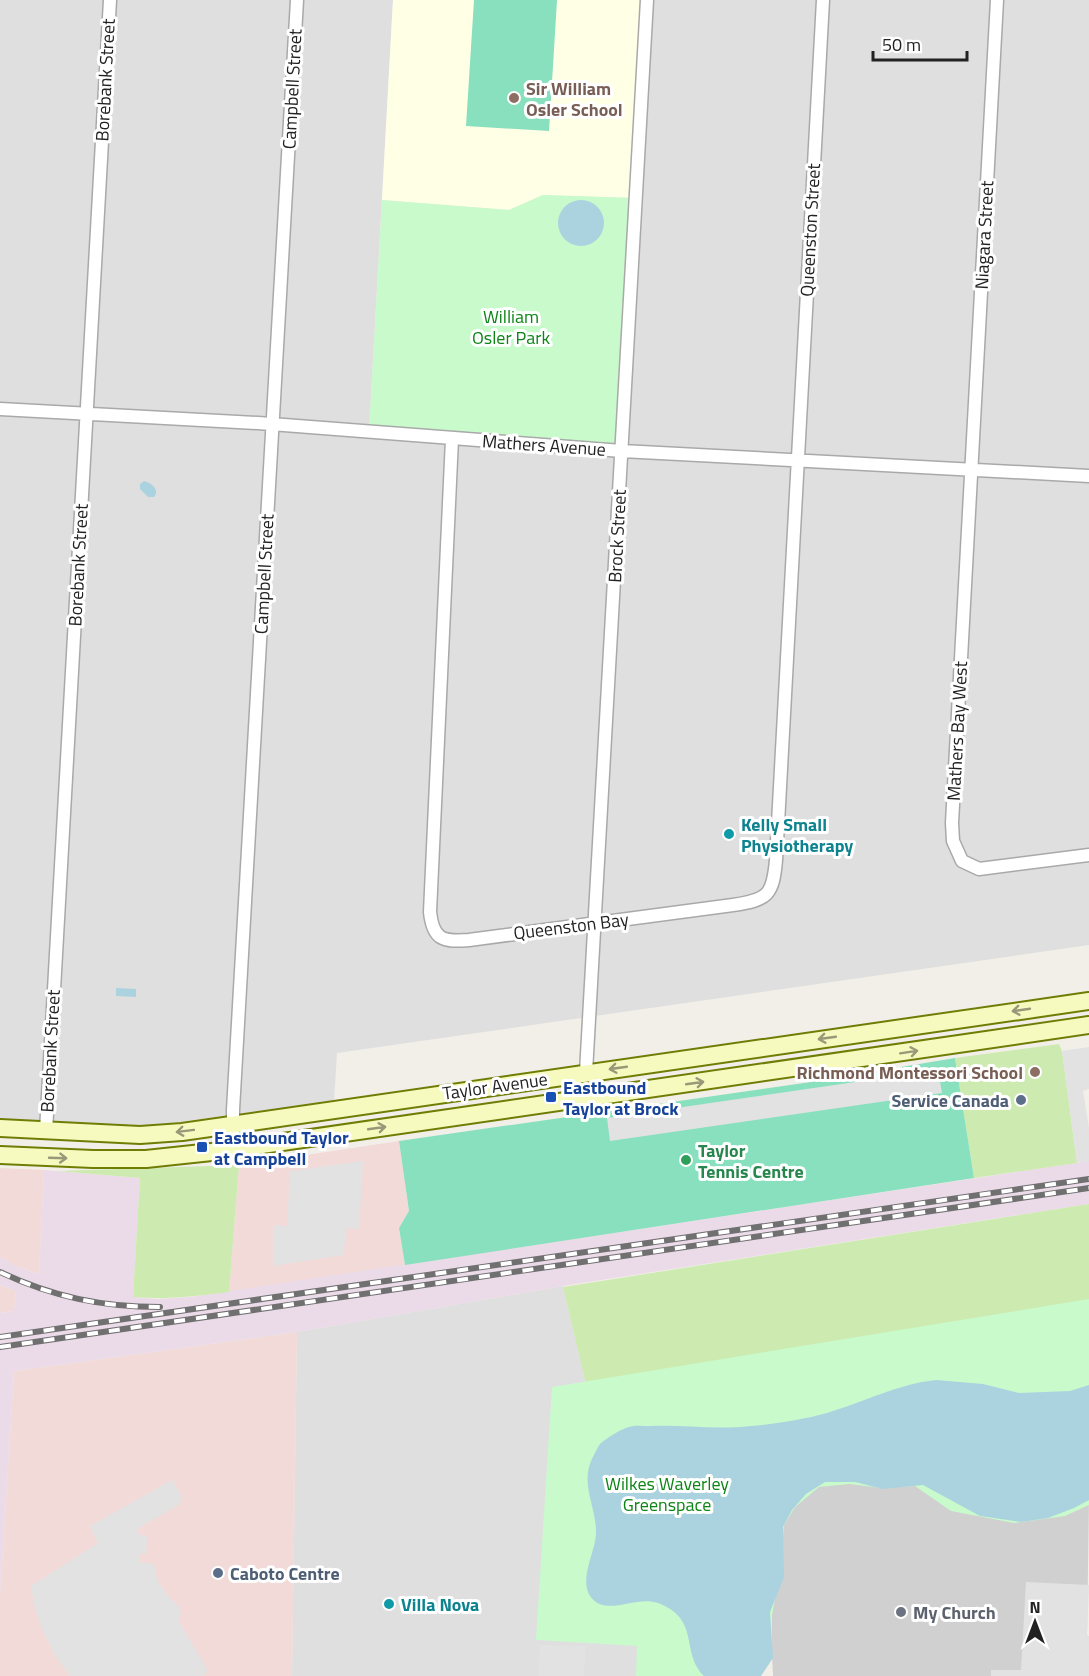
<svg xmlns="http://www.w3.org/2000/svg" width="1089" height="1676" font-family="'Titillium Web',sans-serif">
<rect width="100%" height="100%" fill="#f2efe9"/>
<path fill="#e0dfdf" d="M0,0H393L369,432L621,451L648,0H1089V945L337,1053L334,1101L127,1129L0,1121Z
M563,1286L600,1444L681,1676H292L297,1332Z"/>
<path fill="#f2dad9" d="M399,1141L409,1212L399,1228L405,1265L229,1292L239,1165Z
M0,1168L44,1170L39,1274L18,1267L0,1257Z
M0,1285L16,1291L14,1311L0,1313Z
M297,1332L292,1676H0V1594L14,1371Z"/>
<path fill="#ebdbe8" d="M1089,1161V1204L563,1286L297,1332L14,1371L0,1594V1313L14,1311L16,1291L0,1285V1257L18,1267L39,1274L44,1170L140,1178L133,1297L157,1299L190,1297Z"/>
<path fill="#ffffe5" d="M393,0H647L635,198L543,195L509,210L382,200Z"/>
<path fill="#d0d0d0" d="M825,1482L913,1485L1089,1500L1087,1635L1089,1637V1676H773L770,1612L782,1550L783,1527L792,1510L806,1494Z"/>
<path fill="#cdebb0" d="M1059,1044L1062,1051L1077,1163L974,1178L955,1058Z
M239,1165L229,1292C196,1296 166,1300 133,1297L140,1178L57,1171Z
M1089,1204V1385L600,1444L563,1287Z"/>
<path fill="#c8facc" d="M543,195L635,198L622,451L369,432L382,200L509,210Z
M1089,1299V1505L1065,1516L1014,1523L951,1511L915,1486L882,1488L849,1484L819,1487L795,1507L784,1525L780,1571L772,1615V1641L761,1676H636L637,1646L536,1640L552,1387Z"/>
<path fill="#88e0be" d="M474,0H557L549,131L466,126Z
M955,1058L974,1178L405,1265L399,1228L409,1211L399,1141L811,1082Z"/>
<path fill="#e2e2e2" d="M1089,1047V1089L1083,1091L1089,1128V1161L1077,1163L1062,1051Z
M938,1070L942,1093L610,1141L607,1118Z
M363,1161L359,1229L347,1228L343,1255L273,1266V1225L287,1226L290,1171Z
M172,1480L181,1495L180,1504L137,1529L138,1534L147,1536L146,1554H140L139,1562L154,1564L158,1582L169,1597L179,1607L181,1615L178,1620L208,1671L203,1676H70L55,1655L41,1627L35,1609L31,1586L98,1543L90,1526Z
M1026,1582L1089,1585L1087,1635L1089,1637V1676H991V1670H1021Z
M540,1645L586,1646L584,1676H538Z"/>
<path fill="#aad3df" d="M558 223a23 23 0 1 1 46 0a23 23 0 1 1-46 0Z
M144,481C152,483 160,490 154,497H148L140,489V484Z
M116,988L136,989V997L116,996Z
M936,1380L983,1384L1019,1393L1070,1391L1089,1385V1500L1074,1508L1048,1518L1021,1522L980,1516L923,1485L883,1489L855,1482H825L806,1494L792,1510L783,1527L784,1577L770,1612L773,1658L761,1676H704C680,1652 701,1619 658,1603C635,1595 605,1618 590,1596C579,1578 595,1553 596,1534C597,1506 578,1483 594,1455C596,1451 598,1446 601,1443C607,1438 621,1429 629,1427C635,1425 644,1426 651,1426C684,1425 718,1430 751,1426C774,1424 806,1419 827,1413C864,1402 898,1384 936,1380Z"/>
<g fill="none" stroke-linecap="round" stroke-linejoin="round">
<g stroke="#a9a9a9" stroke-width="15">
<path id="street" d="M997,0L952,823L953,841L962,861L979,869L1089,855
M0,409L258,423L622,451L1089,476
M452,439L430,912C433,940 443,942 469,940L733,905C768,900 773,895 776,860L823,0
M586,1072L647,0
M46,1131L110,0
M233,1149V1110L297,0"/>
</g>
<g stroke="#707d05" stroke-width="20">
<path id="secondary" d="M0,1128L140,1135L182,1132L1089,1001
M0,1155L93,1159H146L221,1151L1089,1025"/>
</g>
<use href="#street" stroke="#fff" stroke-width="12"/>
<use href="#secondary" stroke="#f7fabf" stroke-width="16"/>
<g stroke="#707070" stroke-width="6">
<path id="rail" d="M0,1272C53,1297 102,1307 160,1307
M0,1337L1089,1179
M0,1347L1089,1188"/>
</g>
<use href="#rail" stroke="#fff" stroke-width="4" stroke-dasharray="11" stroke-linecap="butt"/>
</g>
<defs><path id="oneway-shaft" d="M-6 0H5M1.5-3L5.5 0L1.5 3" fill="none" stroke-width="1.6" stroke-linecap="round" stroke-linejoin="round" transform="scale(1.5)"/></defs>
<g stroke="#979978">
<use href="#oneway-shaft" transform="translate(1021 1010) rotate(172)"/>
<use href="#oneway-shaft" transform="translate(827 1038) rotate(172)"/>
<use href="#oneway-shaft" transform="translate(909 1052) rotate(-9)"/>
<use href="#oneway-shaft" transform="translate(618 1068) rotate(172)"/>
<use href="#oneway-shaft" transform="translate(695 1083) rotate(-8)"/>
<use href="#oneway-shaft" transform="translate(377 1128) rotate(-8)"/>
<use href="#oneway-shaft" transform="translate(185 1131) rotate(173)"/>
<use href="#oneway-shaft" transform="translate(58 1158) rotate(2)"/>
</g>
<g fill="#8d6e63" stroke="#fff" stroke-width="2">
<circle cx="514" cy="98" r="6"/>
<circle cx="1035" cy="1072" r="6"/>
</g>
<g fill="#0f9aa8" stroke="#fff" stroke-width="2">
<circle cx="729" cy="834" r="6"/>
<circle cx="389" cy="1604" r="6"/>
</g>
<g fill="#1a4fb4" stroke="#fff" stroke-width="2">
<rect x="545" y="1091" width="12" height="12" rx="3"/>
<rect x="196" y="1141" width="12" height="12" rx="3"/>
</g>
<g fill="#5c6f8a" stroke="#fff" stroke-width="2">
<circle cx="1021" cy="1100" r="6"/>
<circle cx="218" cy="1573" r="6"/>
</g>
<circle fill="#2e9e5b" stroke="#fff" stroke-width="2" cx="686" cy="1160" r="6"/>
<circle fill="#6b7280" stroke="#fff" stroke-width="2" cx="901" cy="1612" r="6"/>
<g text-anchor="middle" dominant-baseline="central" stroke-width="6" stroke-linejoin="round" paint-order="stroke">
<g font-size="18" fill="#222" stroke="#fff">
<text transform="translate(105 80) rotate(-87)">Borebank Street</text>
<text transform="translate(292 89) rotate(-87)">Campbell Street</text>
<text transform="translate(810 230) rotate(-87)">Queenston Street</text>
<text transform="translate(984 235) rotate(-87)">Niagara Street</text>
<text transform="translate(544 445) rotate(4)">Mathers Avenue</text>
<text transform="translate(617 536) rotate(-87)">Brock Street</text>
<text transform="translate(78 565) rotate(-87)">Borebank Street</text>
<text transform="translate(264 574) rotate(-87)">Campbell Street</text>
<text transform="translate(957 731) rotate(-87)">Mathers Bay West</text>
<text transform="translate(571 926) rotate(-7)">Queenston Bay</text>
<text transform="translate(50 1051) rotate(-87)">Borebank Street</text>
<text transform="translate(495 1086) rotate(-8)">Taylor Avenue</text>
</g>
<g font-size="18" font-weight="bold" fill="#785e54" stroke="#fff" text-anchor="start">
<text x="526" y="88">Sir William<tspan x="526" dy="21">Osler School</tspan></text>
<text x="1023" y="1072" text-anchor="end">Richmond Montessori School</text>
</g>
<g font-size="18" fill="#0c8416" stroke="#fff">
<text x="511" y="316">William<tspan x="511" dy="21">Osler Park</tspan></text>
<text x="667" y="1483">Wilkes Waverley<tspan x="667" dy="21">Greenspace</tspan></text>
</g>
<g font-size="18" font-weight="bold" fill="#0d838f" stroke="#fff" text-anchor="start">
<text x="741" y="824">Kelly Small<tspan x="741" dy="21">Physiotherapy</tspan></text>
<text x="401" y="1604">Villa Nova</text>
</g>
<g font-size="18" font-weight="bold" fill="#164399" stroke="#fff" text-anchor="start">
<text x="563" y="1087">Eastbound<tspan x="563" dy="21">Taylor at Brock</tspan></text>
<text x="214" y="1137">Eastbound Taylor<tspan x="214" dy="21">at Campbell</tspan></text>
</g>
<g font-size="18" font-weight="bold" fill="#4e5e75" stroke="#fff" text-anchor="end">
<text x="1009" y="1100">Service Canada</text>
<text x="230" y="1573" text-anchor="start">Caboto Centre</text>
</g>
<g font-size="18" font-weight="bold" fill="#27864d" stroke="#fff" text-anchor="start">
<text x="698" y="1150">Taylor<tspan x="698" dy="21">Tennis Centre</tspan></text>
</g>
<g font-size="18" font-weight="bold" fill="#5b616d" stroke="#fff" text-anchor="start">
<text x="913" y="1612">My Church</text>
</g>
</g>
<g transform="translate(1035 1622)" stroke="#ffffff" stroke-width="4.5" paint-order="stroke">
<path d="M0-4.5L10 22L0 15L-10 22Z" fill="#222222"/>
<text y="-9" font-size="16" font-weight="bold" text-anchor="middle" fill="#222222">N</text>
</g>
<path d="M873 51v9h94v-9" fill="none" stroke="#222222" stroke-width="3"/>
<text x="882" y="51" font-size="18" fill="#222222" stroke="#ffffff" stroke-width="4.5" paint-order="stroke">50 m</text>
</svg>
